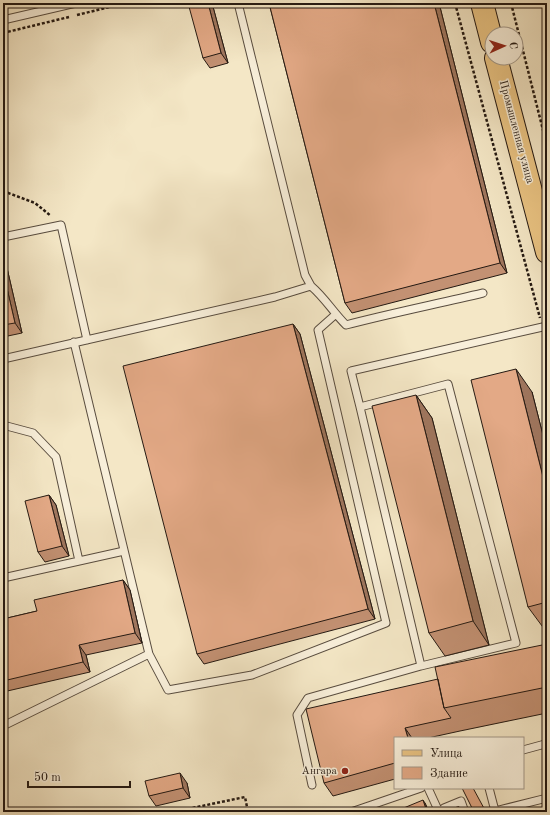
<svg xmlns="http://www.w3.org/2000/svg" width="550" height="815" font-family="'Old Standard TT',serif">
<rect width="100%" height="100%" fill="#f4e7c6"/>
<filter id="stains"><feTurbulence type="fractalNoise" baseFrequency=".005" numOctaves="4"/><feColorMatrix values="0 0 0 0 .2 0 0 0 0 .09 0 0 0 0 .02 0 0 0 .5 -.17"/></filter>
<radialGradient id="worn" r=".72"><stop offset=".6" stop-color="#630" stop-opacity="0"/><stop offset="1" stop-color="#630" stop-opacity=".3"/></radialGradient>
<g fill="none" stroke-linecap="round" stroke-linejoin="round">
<g stroke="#584c3f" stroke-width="9">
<path id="lane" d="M3,20L76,3
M3,237L61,225L87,340
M311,286C325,298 333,312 346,325C392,313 437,304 483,293
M3,359L275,297L311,286L305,275L238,3
M360,407L448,384L516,643L421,666L360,407L351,371L547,326
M3,425L33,433L56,457L79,561
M3,578L124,551
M149,654L168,690L252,675L386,623L318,330L336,314
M3,726L149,654L74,342
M523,750L545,744L547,748
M312,785L297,715L308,698L421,666
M428,788L439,812
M489,788L495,811L547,798
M351,812L421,788
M440,812L444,808L461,801L465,812"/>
</g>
<g stroke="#241912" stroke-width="24">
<path id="primary" d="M482,3L492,42
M496,58L547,252"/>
</g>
<path stroke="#241912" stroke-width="2.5" stroke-dasharray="3 2" stroke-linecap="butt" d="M455,3L540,318
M511,3L547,146
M77,15L126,3
M3,33L69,17
M3,191L35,203L51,216
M545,337L547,346
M173,812L245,797L248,812"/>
<use href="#lane" stroke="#f8efda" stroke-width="7"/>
<use href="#primary" stroke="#eac483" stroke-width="22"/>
</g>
<path fill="#c39173" stroke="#241912" d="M212,3L228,63L210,68L203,58Z
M269,3H439L507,273L352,313L345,303Z
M3,253L4,255L22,333L3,337Z
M293,324L300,334L375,619L204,664L197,654Z
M532,392L547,451V629L545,630L528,607Z
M416,395L432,418L489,645L445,656L429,633Z
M49,495L56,505L69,556L45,562L38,552Z
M3,511L4,512L7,526L3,527Z
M123,580L130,590L142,643L86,655L90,672L3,692V619L37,611Z
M547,644V713L460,731L428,738H395V779L333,796L324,783L438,679Z
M187,783L190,798L156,806L149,796Z
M425,803L429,812H394Z"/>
<path fill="#9f765e" stroke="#241912" d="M208,3H212L228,63L221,53Z
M434,3H439L507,273L500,263Z
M3,253L4,255L22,333L15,323L3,271Z
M293,324L300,334L375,619L368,609Z
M516,369L532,392L547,451V493Z
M416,395L432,418L489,645L473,621Z
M49,495L56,505L69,556L62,546Z
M3,511L4,512L7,526L3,520Z
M123,580L130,590L142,643L135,633Z
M79,645L86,655L90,672L83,662Z
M405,728L412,738H408Z
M180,773L187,783L190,798L183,788Z
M423,800L425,803L429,812L426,809Z"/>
<path fill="#e3a986" stroke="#241912" d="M188,3H208L221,53L203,58Z
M269,3H434L500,263L345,303Z
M3,271L15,323L3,325Z
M293,324L368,609L197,654L123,366Z
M516,369L547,493V602L528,607L471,380Z
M416,395L473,621L429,633L372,406Z
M49,495L62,546L38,552L25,501Z
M123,580L135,633L79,645L83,662L3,681V619L37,611L34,600Z
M547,644V687L444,708L435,667Z
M438,679L444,708L451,718L405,728L408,738H395V763L324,783L306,709Z
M180,773L183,788L149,796L145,781Z
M462,788H473L486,812H474Z
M423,800L426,809L419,812H394Z"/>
<circle fill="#8f2418" stroke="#f8efda" stroke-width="1.5" cx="345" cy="771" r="4"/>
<g text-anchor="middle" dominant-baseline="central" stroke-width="3" stroke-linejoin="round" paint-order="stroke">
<g font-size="11" fill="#241912" stroke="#f8efda">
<text transform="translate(516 132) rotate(75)">Промышленная улица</text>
</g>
<g font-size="11" fill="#241912" stroke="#f8efda" text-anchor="end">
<text x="337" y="771">Ангара</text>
</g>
</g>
<rect width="550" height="815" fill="none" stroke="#f4e7c6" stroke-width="16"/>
<rect x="4" y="4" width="542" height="807" fill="none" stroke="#241912" stroke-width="2"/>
<rect x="8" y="8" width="534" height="799" fill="none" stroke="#241912"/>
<rect x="394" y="737" width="130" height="52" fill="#f8efda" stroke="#a3998a"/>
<rect x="402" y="750" width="20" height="6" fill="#eac483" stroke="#a3998a"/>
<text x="430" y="757" font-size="12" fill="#241912">Улица</text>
<rect x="402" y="767" width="20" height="12" fill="#e3a986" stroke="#a3998a"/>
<text x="430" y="777" font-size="12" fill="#241912">Здание</text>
<g transform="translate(504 46) rotate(87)"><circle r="19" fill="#f8efda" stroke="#a3998a"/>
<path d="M0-3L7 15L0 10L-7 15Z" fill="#8f2418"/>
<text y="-6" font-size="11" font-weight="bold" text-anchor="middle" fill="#241912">С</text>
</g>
<path d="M28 781v6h102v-6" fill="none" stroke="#241912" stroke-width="2"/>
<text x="34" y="781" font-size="12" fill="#241912" stroke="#f8efda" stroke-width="3" paint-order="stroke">50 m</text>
<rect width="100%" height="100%" filter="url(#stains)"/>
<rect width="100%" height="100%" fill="url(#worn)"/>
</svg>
